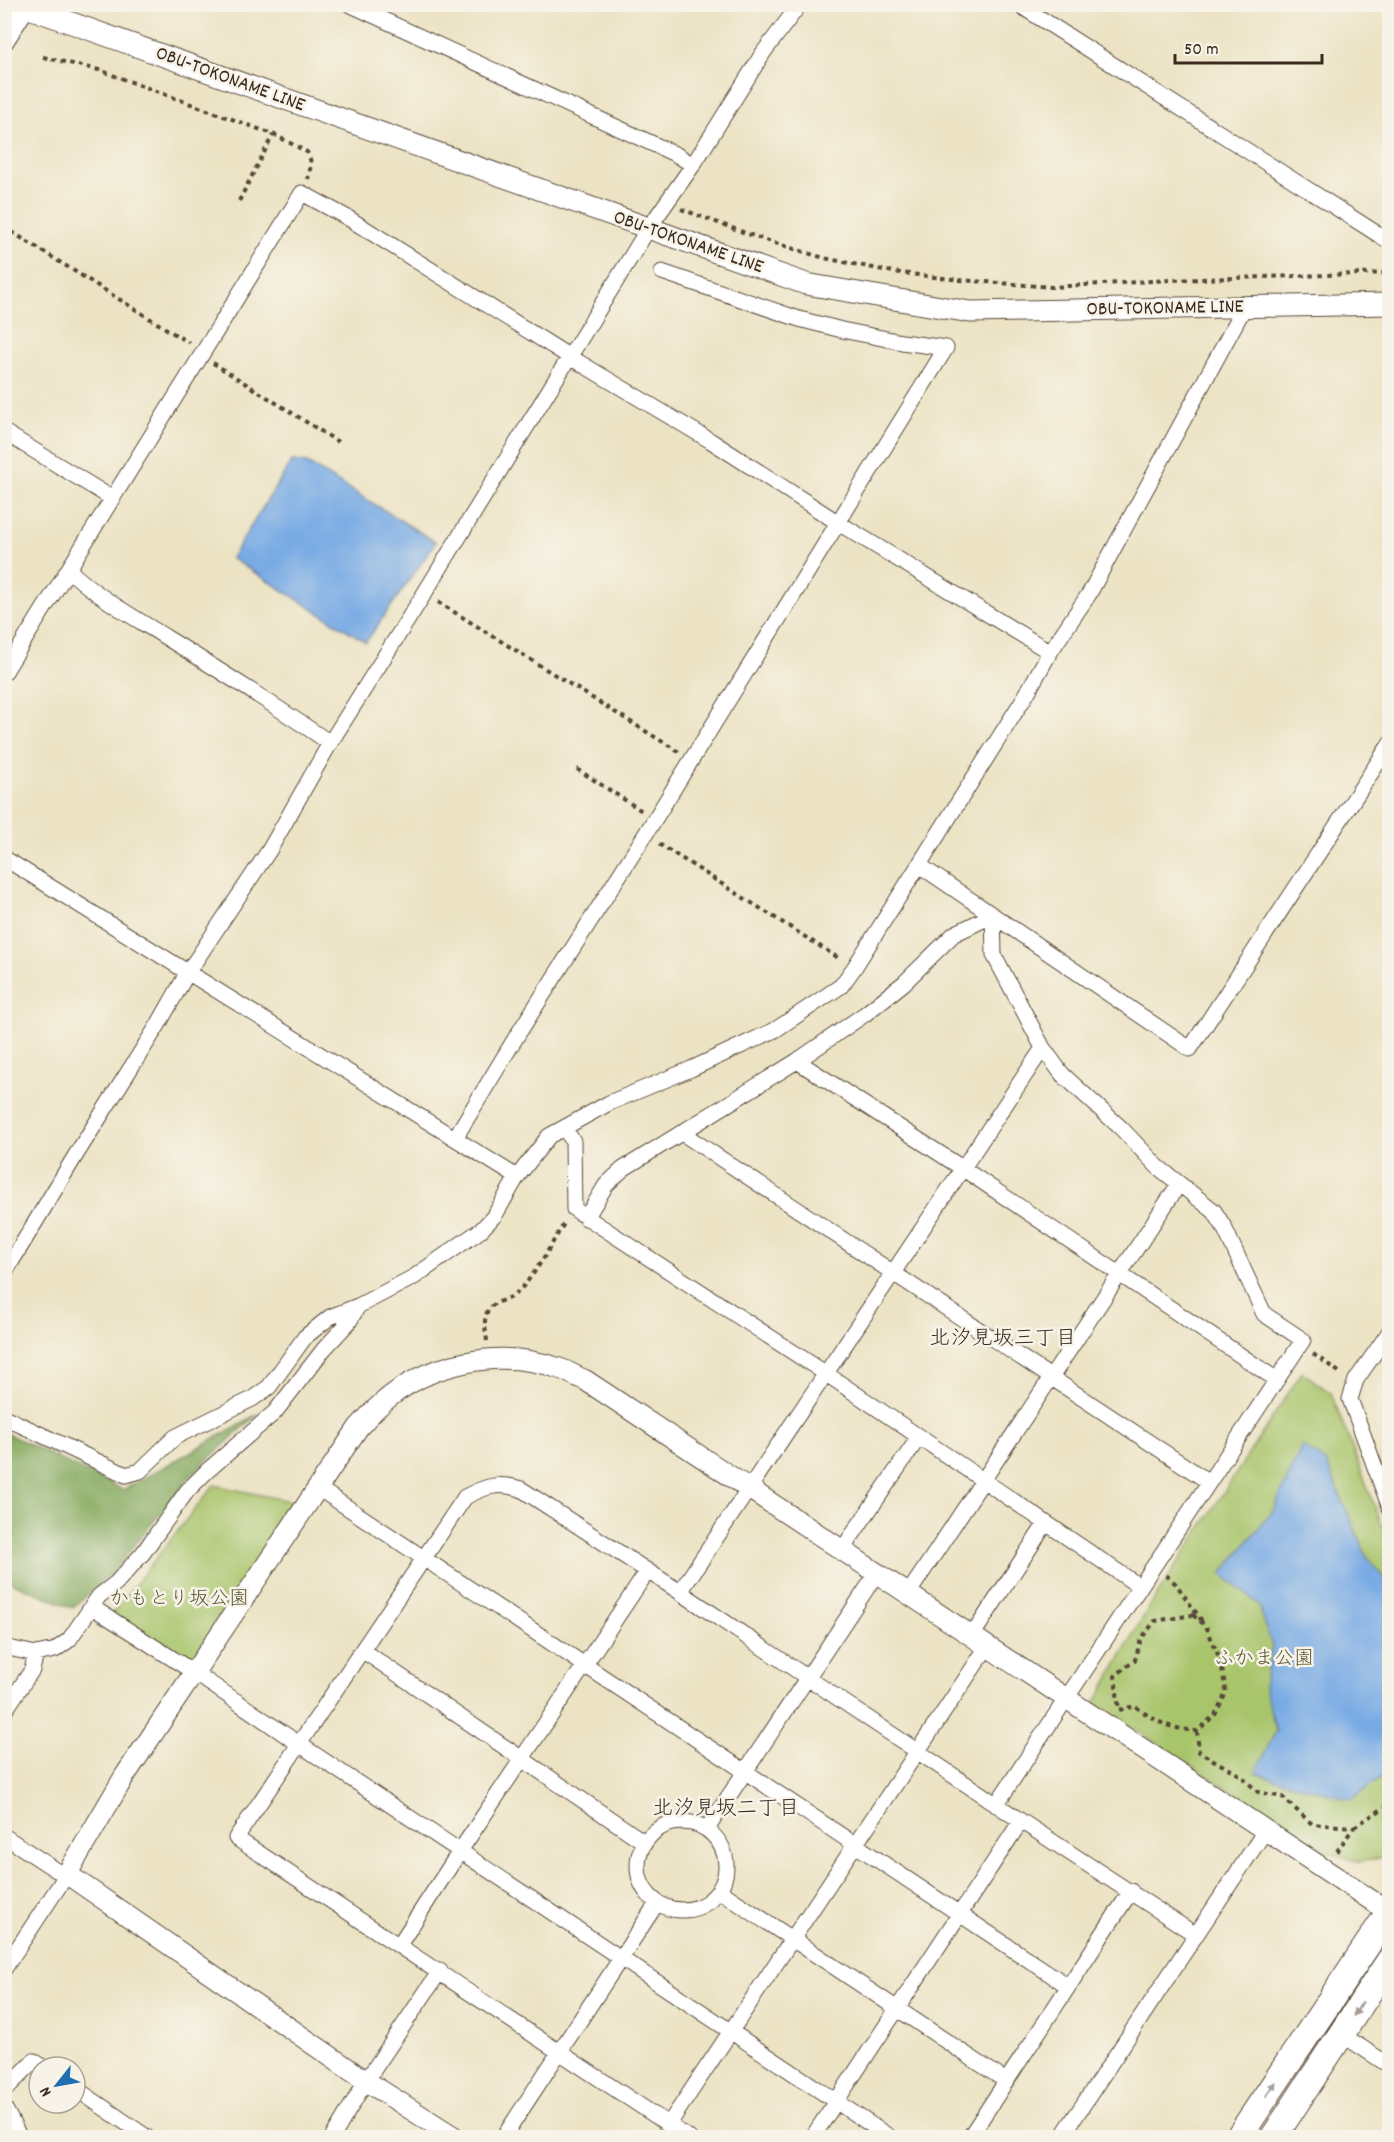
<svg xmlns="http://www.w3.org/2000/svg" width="1394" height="2142" font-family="Dekko,'Klee One',sans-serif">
<rect width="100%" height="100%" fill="#f7f3e8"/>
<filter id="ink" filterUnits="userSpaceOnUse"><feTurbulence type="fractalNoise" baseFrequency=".0167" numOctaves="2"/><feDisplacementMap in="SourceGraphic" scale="12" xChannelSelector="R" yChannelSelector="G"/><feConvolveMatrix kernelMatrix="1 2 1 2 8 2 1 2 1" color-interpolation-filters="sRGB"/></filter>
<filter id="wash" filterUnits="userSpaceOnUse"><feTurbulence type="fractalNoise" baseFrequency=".008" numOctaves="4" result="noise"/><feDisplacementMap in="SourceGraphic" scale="24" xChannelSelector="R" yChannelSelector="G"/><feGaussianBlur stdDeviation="1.35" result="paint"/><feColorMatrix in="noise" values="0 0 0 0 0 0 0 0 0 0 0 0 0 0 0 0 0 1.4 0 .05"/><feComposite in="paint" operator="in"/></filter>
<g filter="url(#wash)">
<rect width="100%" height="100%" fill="#ece3c4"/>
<path fill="#a9c56c" stroke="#727845" stroke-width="1.5" d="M1302,1372L1331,1393L1389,1543V1856L1360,1862L1326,1852L1095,1704L1147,1610Z
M214,1485L299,1503L189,1665L111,1615Z"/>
<path fill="#86aa60" stroke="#606a3f" stroke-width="1.5" d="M258,1414L193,1473L111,1574L73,1608L5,1580L4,1432L123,1490Z"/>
<path fill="#78aae4" stroke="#5a6a81" stroke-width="1.5" d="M292,461L307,463L436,542L366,642L231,558Z
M1302,1446L1326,1462L1366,1555L1389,1585V1771L1351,1800L1255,1773L1276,1731L1264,1687L1272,1646L1259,1605L1222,1574L1274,1509Z"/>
</g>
<g filter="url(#ink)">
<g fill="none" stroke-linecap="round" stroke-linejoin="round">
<g stroke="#564637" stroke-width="17">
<path id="minor" d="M349,4L677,155L693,165
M1018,4L1390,242
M4,432L113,499
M69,570C97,597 134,617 167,638C222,672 276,706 330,743
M4,673L302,193L348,218L570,357L711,441L837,522L1050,652
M4,858L517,1177
M919,865L1190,1049L1390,744
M797,1061L962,1168L1277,1380
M564,1128L573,1141L574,1209L825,1373L1139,1586
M682,1133L1209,1482
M455,1138L518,1034L645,835L946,348L902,342L842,330L799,319L662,272
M586,1218L606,1185L623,1169L797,1061L865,1014L904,983L954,934L993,915L994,955L1043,1048L1062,1074L1121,1128L1158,1167L1214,1211L1224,1227L1264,1314L1303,1340L996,1805
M4,1274L77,1153L158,1025L188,972L270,849L330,743L424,594L648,229L693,165L763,53L800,4
M1390,1331L1356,1380L1350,1399L1390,1508
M4,1417L126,1475L140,1471L175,1437L252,1399L269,1387L305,1337L330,1317L358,1306L414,1277L481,1230L495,1215L517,1177L549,1136L609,1103L691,1069L775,1030L841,986L854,968L1026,695L1050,652L1089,594L1244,308
M318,1488L1068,1986
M842,1550L919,1437
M680,1592L1043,1048
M908,1594L1179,1184
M92,1607L195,1673L299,1744L891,2138
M972,1636L1046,1523
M4,1647L36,1654L55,1650L69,1640L99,1596L116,1583L143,1553L187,1491L207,1471L275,1412L324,1349L349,1322L358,1306
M362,1650L644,1842
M4,1712L32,1670L36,1654
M638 1866a44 44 0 1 1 88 0a44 44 0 1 1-88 0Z
M707,1829L877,1573
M4,1836L56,1870L67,1874L4,1969
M720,1891L1006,2081
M399,1945L460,1851L647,1572
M1341,2034L1390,2066
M75,2088L148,2138
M4,2091L34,2061L43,2067
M4,2107L20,2138
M669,2124L987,1647
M332,2138L366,2081L440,1971
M503,2138L657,1903
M689,2138L236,1838L465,1497C486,1486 498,1482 521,1489L680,1592L1021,1821L1196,1935
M812,2138L1021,1821
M969,2138L1131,1891
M1061,2138L1265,1831"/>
</g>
<g stroke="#564637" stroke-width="22">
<path id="tertiary" d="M4,40L25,7
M456,2138L366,2081L67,1874L124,1777L358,1428C365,1420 372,1412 380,1405C427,1362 500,1347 561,1369C569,1372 577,1377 585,1380L1389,1912"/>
</g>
<g stroke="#564637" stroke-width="23">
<path id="secondary" d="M18,4L806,284L970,312L1390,304"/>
</g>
<g stroke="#564637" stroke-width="28">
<path id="trunk" d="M1238,2138L1390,1911
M1273,2138L1390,1960"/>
</g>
<path stroke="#564637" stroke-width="4" stroke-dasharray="4.5 4.5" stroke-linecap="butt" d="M43,57L99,70L275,135L307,152C313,161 310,169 308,179
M239,201L273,135
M681,209L759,238L824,258L893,272L960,280L1052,287L1170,280L1390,273
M4,227L189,343
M213,363L338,442
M438,602L679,752
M577,769L642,811
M659,844L840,959
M487,1341C486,1330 482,1318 489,1309C496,1300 506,1301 514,1295C534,1279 551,1244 565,1222
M1313,1354L1342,1374
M1166,1575L1176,1584L1202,1621
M1193,1615L1206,1626L1221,1662L1226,1693L1215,1715L1197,1731C1170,1729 1156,1722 1135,1706L1119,1710L1115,1676L1135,1660L1141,1639L1155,1621Z
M1197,1731L1199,1752L1240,1775L1258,1792L1282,1797L1312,1824L1354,1827L1335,1854
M1354,1827L1390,1804"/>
<use href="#minor" stroke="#fff" stroke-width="15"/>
<use href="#tertiary" stroke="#fff" stroke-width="20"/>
<use href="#secondary" stroke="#fff" stroke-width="21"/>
<use href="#trunk" stroke="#fff" stroke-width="26"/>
</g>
<defs><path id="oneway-solid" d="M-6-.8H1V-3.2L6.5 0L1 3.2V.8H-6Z" transform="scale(1.5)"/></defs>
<g fill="#a79f9a">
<use href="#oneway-solid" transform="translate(1358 2009) rotate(123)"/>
<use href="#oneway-solid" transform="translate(1271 2089) rotate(-56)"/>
</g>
</g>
<g text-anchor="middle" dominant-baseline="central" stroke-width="5" stroke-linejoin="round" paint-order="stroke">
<g font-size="20" fill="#3b2a1e" stroke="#f7f3e8">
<text transform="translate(230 80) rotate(20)">OBU-TOKONAME LINE</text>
<text transform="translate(688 243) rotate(19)">OBU-TOKONAME LINE</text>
<text transform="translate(1165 309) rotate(-1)">OBU-TOKONAME LINE</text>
</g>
<g font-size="20" fill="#5c5835" stroke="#f7f3e8">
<text x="179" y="1600">かもとり坂公園</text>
<text x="1264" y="1660">ふかま公園</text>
</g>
<g font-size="21" fill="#3b2a1e" stroke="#f7f3e8">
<text x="1003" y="1340">北汐見坂三丁目</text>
<text x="726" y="1810">北汐見坂二丁目</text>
</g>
</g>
<rect width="1394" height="2142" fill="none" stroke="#f7f3e8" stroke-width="24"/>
<g transform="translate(57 2085) rotate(239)"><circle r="28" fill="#f7f3e8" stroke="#aca397" stroke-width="1.5"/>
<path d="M0-4.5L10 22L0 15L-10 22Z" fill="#1f6fb2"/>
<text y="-9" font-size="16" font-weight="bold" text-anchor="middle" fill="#3b2a1e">N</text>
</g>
<path d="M1175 54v9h147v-9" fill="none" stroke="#3b2a1e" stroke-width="3"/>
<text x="1184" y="54" font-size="18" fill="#3b2a1e" stroke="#f7f3e8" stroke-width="4.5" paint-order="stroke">50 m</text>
</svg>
